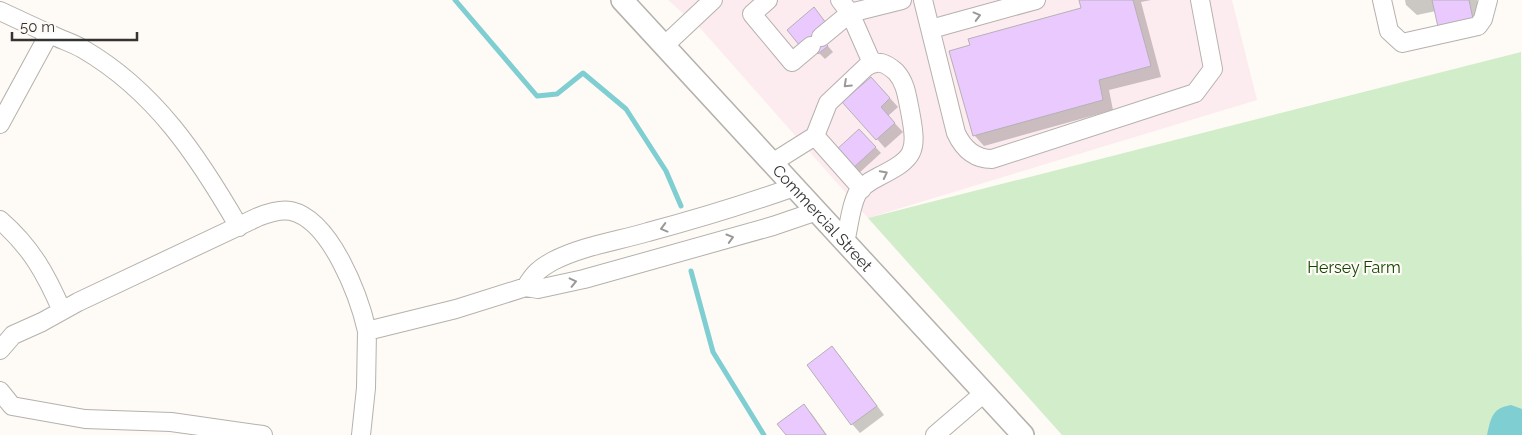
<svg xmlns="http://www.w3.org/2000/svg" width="1522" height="435" font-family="Raleway,sans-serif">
<rect width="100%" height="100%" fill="#fefaf6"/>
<path fill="#fdecef" d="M668,0H1232L1257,100L868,218L701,29Z"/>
<path fill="#d2edca" d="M1521,52L1522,435H1062L868,218Z"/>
<path fill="#7fced1" d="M1511,405L1522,409V435H1487C1491,418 1492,408 1511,405Z"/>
<path fill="#0003" d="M1082,0H1151L1141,2L1161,77L1109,90L1113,110L984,146L974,135L971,46L1082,8Z
M1405,0H1477L1483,30L1436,11L1417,15L1406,5Z
M819,15L831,29L821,38L833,52L825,59L812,46Z
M879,86L898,107L888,116L903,132L885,148L844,102Z
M859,130L881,153L858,174L853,168Z
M832,347L840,356L884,415L860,433L852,424L808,365Z
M804,406L812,414L827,435H788Z"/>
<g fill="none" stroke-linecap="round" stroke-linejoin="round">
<path stroke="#7fced1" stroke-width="5" d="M455,0L537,96L557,94L583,73L626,109L666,171L681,206
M691,271L713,352L764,435"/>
</g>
<path fill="#eacafe" stroke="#b4b1b5" d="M1079,0H1133L1151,66L1099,80L1103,100L973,136L949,51L970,45L968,39L1081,8Z
M1432,0H1469L1473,19L1438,27Z
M814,7L826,23L816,31L828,46L818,54L806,41L800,46L787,30Z
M871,77L890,98L881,107L895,123L876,140L842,102Z
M859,129L876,147L852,169L835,151Z
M832,346L877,406L851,425L807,365Z
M804,404L826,435H786L777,424Z"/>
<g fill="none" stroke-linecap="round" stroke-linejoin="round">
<g stroke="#b5b1ad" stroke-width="20">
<path id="minor" d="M768,0L752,14L792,62L811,46
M840,0L850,13L872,63
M923,0L956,133C963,148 974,159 992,159L1195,93L1213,69L1200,0
M1382,0L1389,31L1402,43L1478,26L1483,19L1488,0
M0,11C17,19 34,27 52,35C62,40 73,43 83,49C155,91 198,156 239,227
M931,29L1036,0
M821,37L850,13L902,0
M664,46L713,0
M0,124L49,34
M815,136L862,189
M772,163L815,136L828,103L866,67C878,59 886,63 896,72C906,83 907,97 910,111C918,153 915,158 878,177C870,181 862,186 857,194C850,208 849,227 845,242
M0,220C31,247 46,274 62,311
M526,287C533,274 540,268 553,261C582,246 617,241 648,232C697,219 746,204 794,187
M0,350L13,335L42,322L78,302L258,217C268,213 280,209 291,211C331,220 359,296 367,331
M0,391L12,406L85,419L171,422L263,435
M361,435L366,388L367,331L456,309L526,287L538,289L584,279L773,226L817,211
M935,435L984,393"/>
</g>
<g stroke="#b5b1ad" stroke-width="24">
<g id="major">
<path id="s1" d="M622,0L1023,435"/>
</g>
</g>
<use href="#minor" stroke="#fff" stroke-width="18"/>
<use href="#major" stroke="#fff" stroke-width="21"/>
</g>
<defs><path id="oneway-chevron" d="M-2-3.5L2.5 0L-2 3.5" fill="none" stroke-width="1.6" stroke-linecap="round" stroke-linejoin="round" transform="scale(1.25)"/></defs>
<g stroke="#9a9998">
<use href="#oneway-chevron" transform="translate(977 16) rotate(-15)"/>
<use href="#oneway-chevron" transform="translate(847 84) rotate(137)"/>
<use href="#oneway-chevron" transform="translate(884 174) rotate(-27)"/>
<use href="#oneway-chevron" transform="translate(664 228) rotate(165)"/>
<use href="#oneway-chevron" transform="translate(730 238) rotate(-16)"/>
<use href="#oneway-chevron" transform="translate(573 282) rotate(-13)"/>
</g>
<g text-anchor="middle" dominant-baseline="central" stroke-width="4.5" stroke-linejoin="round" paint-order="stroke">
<g font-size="16" fill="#353332" stroke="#fefaf6">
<text stroke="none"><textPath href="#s1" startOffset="296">Commercial Street</textPath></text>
</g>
<g font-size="16" fill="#134400" stroke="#fefaf6">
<text x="1354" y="267">Hersey Farm</text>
</g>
</g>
<path d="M12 32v8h125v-8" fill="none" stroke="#353332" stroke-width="2.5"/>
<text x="20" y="32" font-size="15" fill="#353332" stroke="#fefaf6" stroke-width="4" paint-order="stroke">50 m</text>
</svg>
